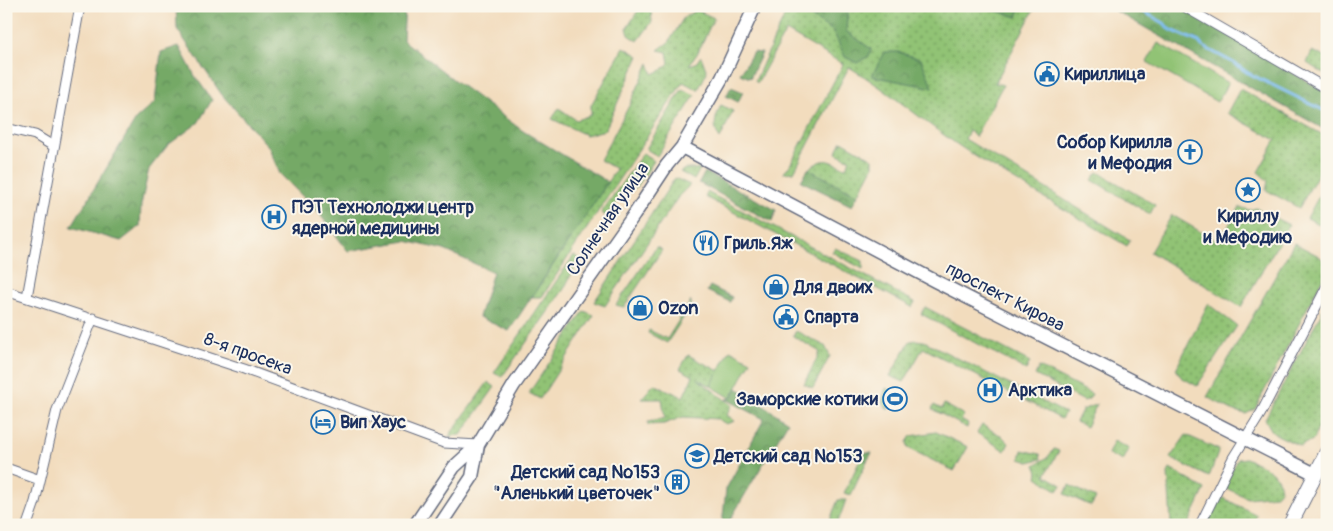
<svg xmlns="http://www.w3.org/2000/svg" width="1333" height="531" font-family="Pangolin,sans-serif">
<defs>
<pattern id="grass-dots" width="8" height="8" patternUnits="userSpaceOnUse" patternTransform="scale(1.25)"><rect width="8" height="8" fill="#91c374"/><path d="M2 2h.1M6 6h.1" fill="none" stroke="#769f62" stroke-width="1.8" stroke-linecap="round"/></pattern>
<pattern id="forest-crowns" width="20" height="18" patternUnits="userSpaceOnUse" patternTransform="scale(1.25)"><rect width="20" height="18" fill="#74a966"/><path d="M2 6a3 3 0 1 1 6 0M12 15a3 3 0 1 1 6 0" fill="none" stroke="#5e8a57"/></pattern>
</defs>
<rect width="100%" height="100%" fill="#fbf7ec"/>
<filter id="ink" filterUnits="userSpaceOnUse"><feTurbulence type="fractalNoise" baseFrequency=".02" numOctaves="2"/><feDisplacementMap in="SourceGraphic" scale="10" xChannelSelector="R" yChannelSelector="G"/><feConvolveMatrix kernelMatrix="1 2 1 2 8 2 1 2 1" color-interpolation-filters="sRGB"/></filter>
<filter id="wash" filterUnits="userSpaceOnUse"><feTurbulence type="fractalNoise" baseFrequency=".0096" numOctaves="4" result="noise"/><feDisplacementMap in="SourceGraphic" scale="20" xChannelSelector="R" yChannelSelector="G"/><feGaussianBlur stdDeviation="1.12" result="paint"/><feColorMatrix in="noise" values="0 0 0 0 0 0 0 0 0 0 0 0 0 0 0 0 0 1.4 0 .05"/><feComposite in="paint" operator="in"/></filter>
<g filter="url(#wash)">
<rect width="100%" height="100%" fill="#f2dcbd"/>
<path fill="url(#grass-dots)" stroke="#567969" d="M641,6H647L651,11L652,22L638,41L629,35L627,28Z
M789,6H1036L995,83L1003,85L975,137L969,130L965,139L1130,240L1127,246C1074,215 1021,185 970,153C928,126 891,92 849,67L794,172L783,173L790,165L843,64L786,31L760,78L757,83L755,81Z
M697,10L714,18L697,54L689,65L696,63L701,56L707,72L698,90L683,82L542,297H532L616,169L600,160L630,104L649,63L653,74L662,70L669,63L667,52L658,50L669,42L684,17Z
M624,47L639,56L605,130L586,135L552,119L559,108L576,120L591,115V105Z
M1312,51L1327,58V76L1307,63Z
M682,89L695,95L657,156L646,149Z
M1240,89L1327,137V158L1299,208L1266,190L1268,181L1258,172L1276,140L1227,113Z
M721,105L733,111L720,139C712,127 715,118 721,105Z
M842,141L873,159V167L858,195L808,169C825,157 827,159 845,168L850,160L836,153Z
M643,153L654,161L639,184L615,204L606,216L601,213Z
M685,169H700L694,180L680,172Z
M1098,172L1155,205L1150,214L1092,180Z
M675,178L690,185L679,196L605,306L594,302Z
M1327,181V228L1307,218Z
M1240 190a9 9 0 1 1 18 0a9 9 0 1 1-18 0Z
M707,192L915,302L912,307L705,197Z
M1240,207L1249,210L1256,208L1289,225L1241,307L1150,252L1172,215L1218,242Z
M1294,243L1319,256L1327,263V270L1255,409L1246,414L1234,411L1207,397Z
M656,247L662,250L624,307L616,305Z
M835,248L863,261V269L832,252Z
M574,255L579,259L564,289L502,377L494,373Z
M691,301V306L667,343L648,333L649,330L667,339Z
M1327,302V406L1313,440L1300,446L1273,433L1265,419Z
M1208,304L1237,326L1197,386L1181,377L1176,369Z
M925,307L1030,362L1026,370L921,314Z
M584,311L594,315L540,399L529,393Z
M796,331L825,346L830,356L813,388L804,384L820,352L793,336Z
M916,340L924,341L1065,413L1061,419L923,348L904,382L890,376L910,341Z
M688,355L719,371L711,386L698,379L732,405L727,415L735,421L726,424L718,419L683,417L664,424L648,425V422L665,418L662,399H641L654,384L683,397L693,376L680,369Z
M1039,367L1092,394L1089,399L1084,401L1035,375Z
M488,382L495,387L461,435L449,436Z
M886,388L895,393L888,410L882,402Z
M944,404L964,415L961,420L968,424L967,428L932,409L934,405L942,409Z
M1097,404L1086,427L1076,422L1082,410Z
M982,425L1002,436L1009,443L1005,451L977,433Z
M936,432L968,447L954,471L908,448L907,442L911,436Z
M1186,435L1219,450L1209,477L1170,458Z
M1114,441L1129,449L1123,461L1108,454Z
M1054,449L1059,451L1045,475L1062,485L1058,491L1037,477L1038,472L1035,465L1048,457Z
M1022,450L1040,454L1041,459L1029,462L1020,459Z
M861,458L867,461L851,495L844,493Z
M1246,458C1262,466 1278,470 1281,489L1276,495L1248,498L1223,487L1238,459Z
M1170,469L1205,489L1188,525H1171L1168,473Z
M1069,485L1096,498L1091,506L1065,494Z
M1219,496L1257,515L1252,525H1208L1207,520Z
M838,500H846L837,525H828Z"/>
<path fill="url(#forest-crowns)" stroke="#486c62" d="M176,6H405L403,40L454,80L523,131L608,182L509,331L479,317L493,272L444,250L406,241L348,251L318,212L280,174L268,146L222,95L177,29Z
M798,6H848L846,31L871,49L869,56L857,63L845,57L833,31L797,8Z
M979,6H1021L1017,17Z
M1107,6H1179L1327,93V131Z
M179,46L195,76L212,100L198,123L168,145L149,169L141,205L140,226L121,241L71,227L136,119L155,102L161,52Z
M753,52L762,53L750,78L740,74Z
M884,52H898L921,59L933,88L872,76Z
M731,87L743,92L738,102L726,96Z
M808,169L858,195L852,206L801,181Z
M705,172L776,210L772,222L699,183Z
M710,286L732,297L730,302L707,291Z
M737,388L788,422L727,525H722L726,489L764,419L726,399L731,398Z
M845,451L872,453L867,461Z"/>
<path fill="#91c374" stroke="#567969" d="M1158,43L1228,83L1217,102L1147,62Z
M730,350L751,361L731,398L711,386Z"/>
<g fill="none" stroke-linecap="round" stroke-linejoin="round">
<path stroke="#7dbcf1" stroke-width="3" d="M1133,6L1164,23L1169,29L1199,42L1202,46L1234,63L1248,73L1327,112"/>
</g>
</g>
<g filter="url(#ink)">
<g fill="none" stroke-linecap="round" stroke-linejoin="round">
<g stroke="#666c7f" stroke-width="11">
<path id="street" d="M1183,6L1327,89
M6,128L35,135L53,146
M6,291L244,369L444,443L478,445
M27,297L80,6
M6,468L40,480
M27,525L35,502L57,410L93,318
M1200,525L1233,458L1261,413L1327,286"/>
</g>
<g stroke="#666c7f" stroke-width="15">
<path id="secondary" d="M682,147L935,281L1315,474
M415,525L454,467L478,445L514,385L634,215L667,165L682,147L722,78L755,6
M440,525L472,477L478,445"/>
</g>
<g stroke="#666c7f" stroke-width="16">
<path id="primary" d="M1290,525L1327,452"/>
</g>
<use href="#street" stroke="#fff" stroke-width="9"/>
<use href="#secondary" stroke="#fff" stroke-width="12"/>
<use href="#primary" stroke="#fff" stroke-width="14"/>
<path stroke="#1b2f5e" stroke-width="1" d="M1325,525L1327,522"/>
</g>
</g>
<defs>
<g id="civic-ring" transform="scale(1.25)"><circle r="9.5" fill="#fbf7ec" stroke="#1f6fb2" stroke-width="1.5"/><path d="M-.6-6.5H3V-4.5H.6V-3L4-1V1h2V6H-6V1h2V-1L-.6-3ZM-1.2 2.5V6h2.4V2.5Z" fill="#1f6fb2"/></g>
<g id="church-ring" transform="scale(1.25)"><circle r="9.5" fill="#fbf7ec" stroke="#1f6fb2" stroke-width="1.5"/><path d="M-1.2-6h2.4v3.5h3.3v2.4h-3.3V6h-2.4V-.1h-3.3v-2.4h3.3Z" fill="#1f6fb2"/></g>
<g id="sight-ring" transform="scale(1.25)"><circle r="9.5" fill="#fbf7ec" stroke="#1f6fb2" stroke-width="1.5"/><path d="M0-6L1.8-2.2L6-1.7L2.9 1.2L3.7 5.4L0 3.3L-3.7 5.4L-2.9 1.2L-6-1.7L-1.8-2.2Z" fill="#1f6fb2"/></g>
<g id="hospital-ring" transform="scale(1.25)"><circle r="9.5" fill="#fbf7ec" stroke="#1f6fb2" stroke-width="1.5"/><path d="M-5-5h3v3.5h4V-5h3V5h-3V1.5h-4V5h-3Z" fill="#1f6fb2"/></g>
<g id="restaurant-ring" transform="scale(1.25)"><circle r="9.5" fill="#fbf7ec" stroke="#1f6fb2" stroke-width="1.5"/><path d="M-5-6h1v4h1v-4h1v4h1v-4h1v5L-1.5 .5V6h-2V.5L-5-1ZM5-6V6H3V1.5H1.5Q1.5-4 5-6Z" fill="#1f6fb2"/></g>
<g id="shop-ring" transform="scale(1.25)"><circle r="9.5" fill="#fbf7ec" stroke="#1f6fb2" stroke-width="1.5"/><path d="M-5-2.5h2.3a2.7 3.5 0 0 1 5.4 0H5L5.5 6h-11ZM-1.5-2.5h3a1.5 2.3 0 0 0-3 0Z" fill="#1f6fb2"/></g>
<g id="stadium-ring" transform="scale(1.25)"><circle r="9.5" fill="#fbf7ec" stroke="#1f6fb2" stroke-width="1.5"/><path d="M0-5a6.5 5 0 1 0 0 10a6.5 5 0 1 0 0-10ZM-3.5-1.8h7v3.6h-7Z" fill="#1f6fb2"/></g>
<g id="hotel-ring" transform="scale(1.25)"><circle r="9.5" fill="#fbf7ec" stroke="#1f6fb2" stroke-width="1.5"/><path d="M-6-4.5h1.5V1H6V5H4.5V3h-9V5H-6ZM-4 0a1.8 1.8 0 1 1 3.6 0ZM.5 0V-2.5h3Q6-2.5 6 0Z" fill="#1f6fb2"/></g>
<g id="school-ring" transform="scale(1.25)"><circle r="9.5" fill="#fbf7ec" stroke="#1f6fb2" stroke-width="1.5"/><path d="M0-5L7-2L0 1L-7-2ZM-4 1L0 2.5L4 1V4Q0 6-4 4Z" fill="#1f6fb2"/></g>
<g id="building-ring" transform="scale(1.25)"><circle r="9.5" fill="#fbf7ec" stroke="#1f6fb2" stroke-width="1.5"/><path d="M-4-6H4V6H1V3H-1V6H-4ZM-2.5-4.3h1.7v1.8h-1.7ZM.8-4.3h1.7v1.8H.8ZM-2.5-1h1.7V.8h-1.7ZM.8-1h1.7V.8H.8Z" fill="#1f6fb2"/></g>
</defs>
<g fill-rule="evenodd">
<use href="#civic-ring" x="1047" y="74"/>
<use href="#church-ring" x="1190" y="152"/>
<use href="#sight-ring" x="1248" y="190"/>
<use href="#hospital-ring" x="274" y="217"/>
<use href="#restaurant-ring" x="706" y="243"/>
<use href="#shop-ring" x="776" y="287"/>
<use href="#shop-ring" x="640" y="308"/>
<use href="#civic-ring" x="786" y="317"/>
<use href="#hospital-ring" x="990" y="390"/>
<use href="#stadium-ring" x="895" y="399"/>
<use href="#hotel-ring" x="323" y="422"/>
<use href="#school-ring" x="697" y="456"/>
<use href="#building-ring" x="677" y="482"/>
</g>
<g text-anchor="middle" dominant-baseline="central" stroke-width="4" stroke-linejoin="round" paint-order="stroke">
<g font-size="18" font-weight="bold" fill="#1b2f5e" stroke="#fbf7ec" text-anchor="start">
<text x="1064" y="74">Кириллица</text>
<text x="1172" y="142" text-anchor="end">Собор Кирилла<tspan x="1172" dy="21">и Мефодия</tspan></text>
<text x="292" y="207">ПЭТ Технолоджи центр<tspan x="292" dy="21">ядерной медицины</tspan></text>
<text x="1248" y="216" text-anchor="middle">Кириллу<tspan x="1248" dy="21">и Мефодию</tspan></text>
<text x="724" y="243">Гриль.Яж</text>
<text x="794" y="287">Для двоих</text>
<text x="658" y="308">Ozon</text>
<text x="804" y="317">Спарта</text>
<text x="1008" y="390">Арктика</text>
<text x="878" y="399" text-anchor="end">Заморские котики</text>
<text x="340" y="422">Вип Хаус</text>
<text x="714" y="456">Детский сад №153</text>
<text x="660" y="472" text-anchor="end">Детский сад №153<tspan x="660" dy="21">"Аленький цветочек"</tspan></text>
</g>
<g font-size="18" fill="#1b2f5e" stroke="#fbf7ec">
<text transform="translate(608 219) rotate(-56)">Солнечная улица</text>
<text transform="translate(1005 297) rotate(27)">проспект Кирова</text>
<text transform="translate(248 354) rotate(20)">8-я просека</text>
</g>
</g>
<rect width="1333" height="531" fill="none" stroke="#fbf7ec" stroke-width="25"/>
</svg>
